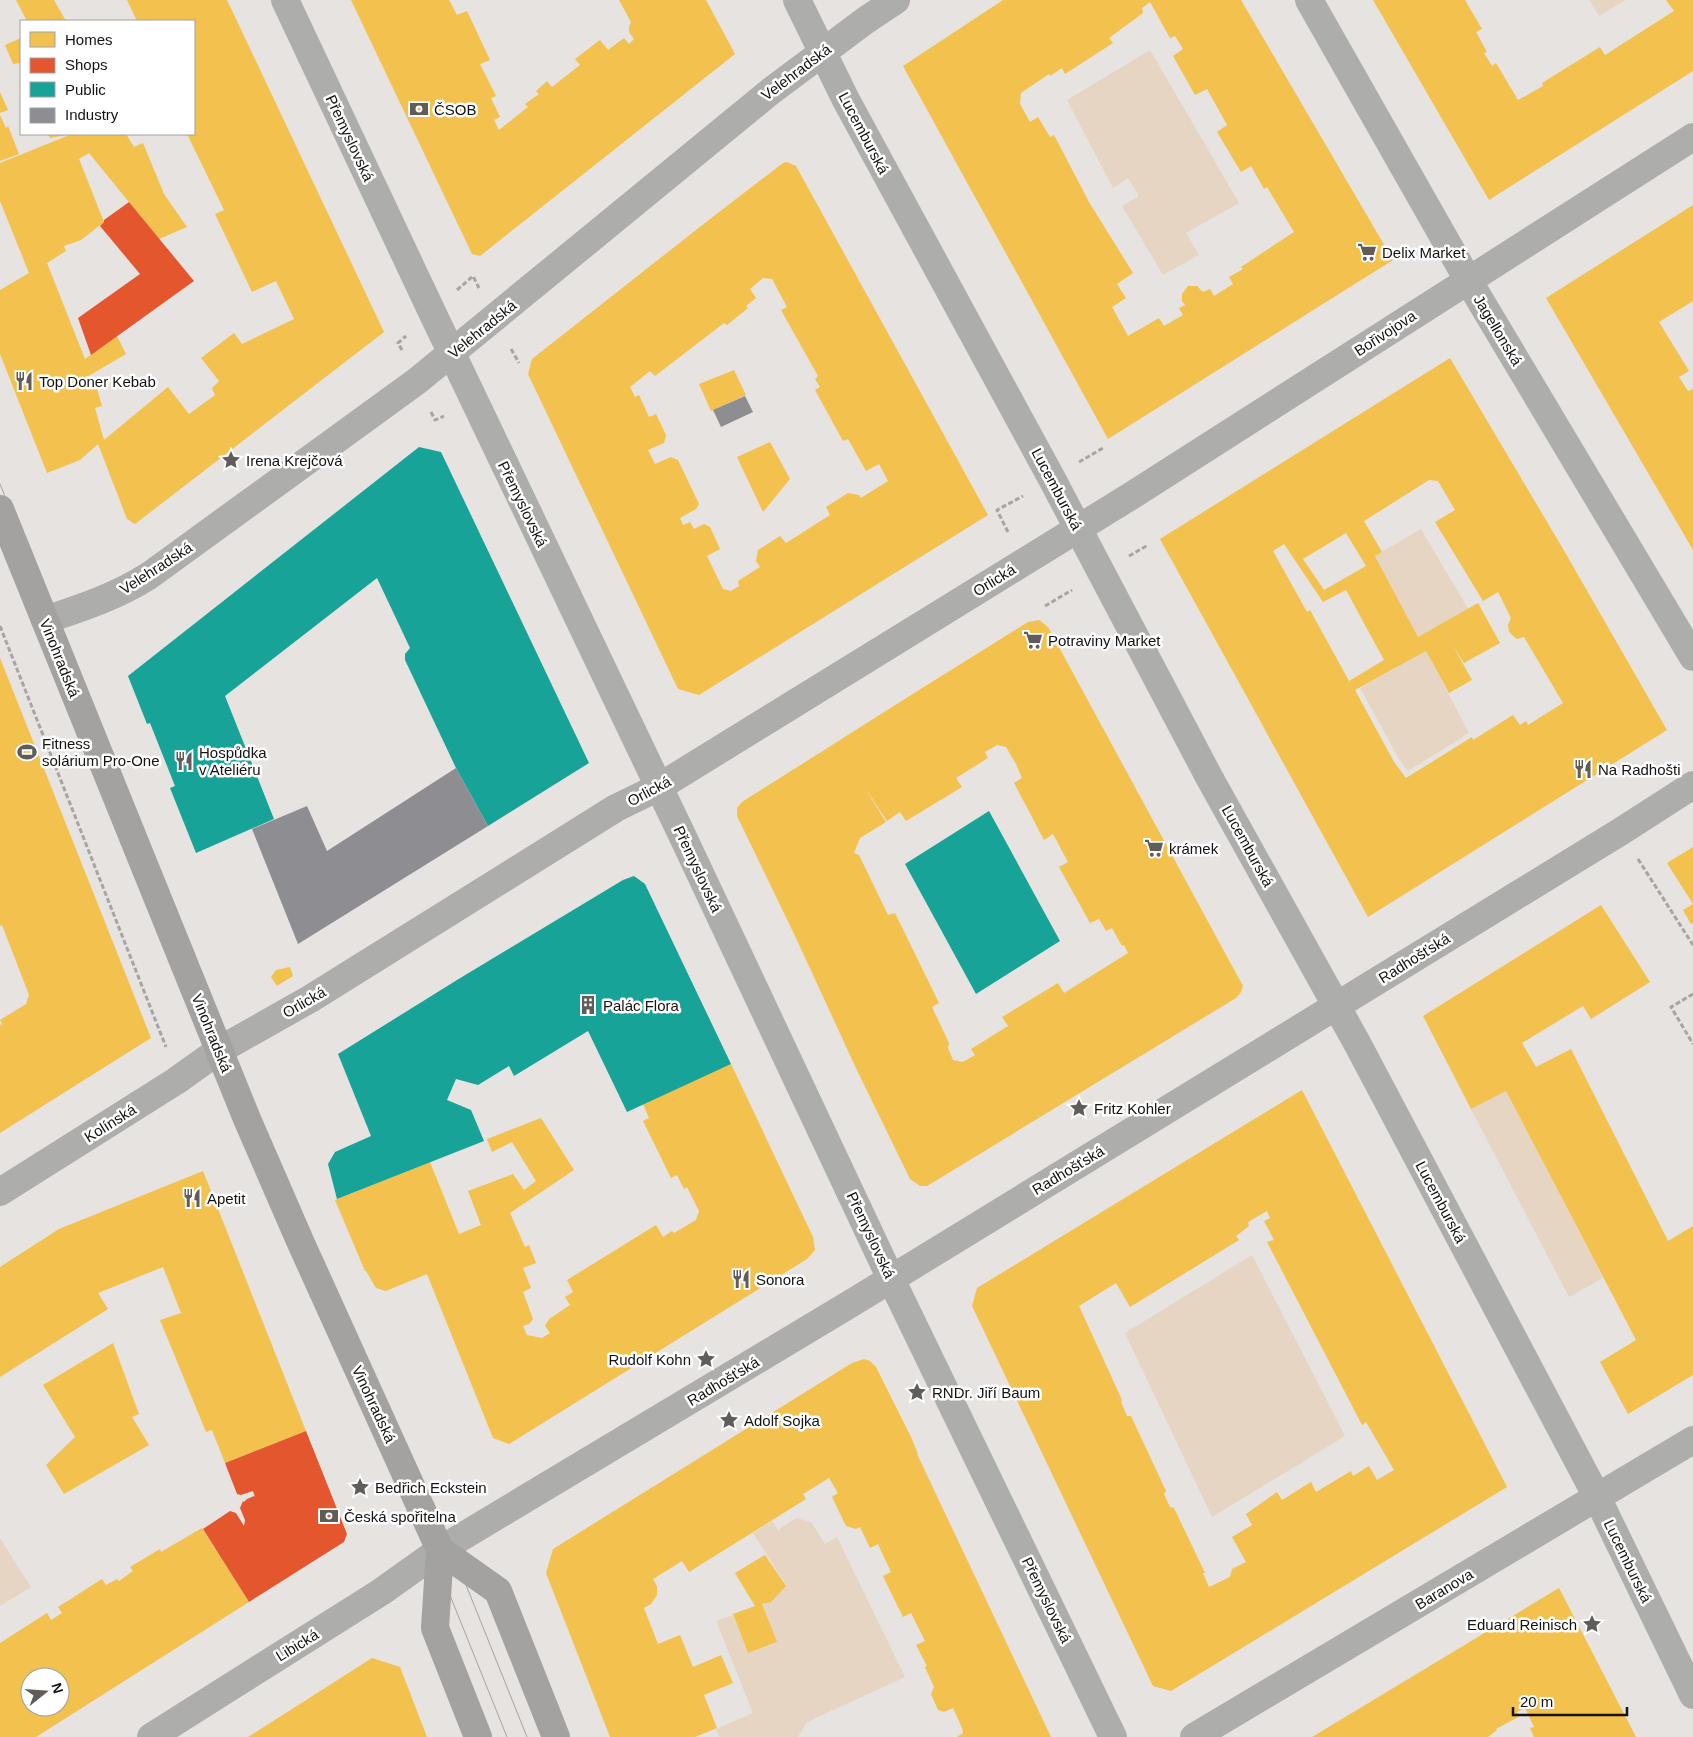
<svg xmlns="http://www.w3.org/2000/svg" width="1693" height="1737" font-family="Arial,sans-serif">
<rect width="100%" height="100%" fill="#e6e3e0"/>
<path fill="#e6d5c3" d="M1589,0H1626L1599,16Z
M1150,50L1239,203L1186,233L1199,255L1163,275L1122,206L1139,196L1128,178L1113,188L1067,100Z
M1421,529L1468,609L1418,637L1375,556Z
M1426,651L1469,733L1408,771L1399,759L1360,688Z
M1506,1091L1603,1278L1569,1297L1471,1109Z
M1252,1255L1345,1436L1212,1517L1125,1333Z
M796,1518L811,1522L825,1544L837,1537L905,1677L807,1722L798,1737H719L716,1729L753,1713L716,1621L733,1615L748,1653L777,1643L762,1605L771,1601L786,1585L753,1533L772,1521L778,1530Z
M0,1538L31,1587L0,1606Z"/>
<path fill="#f2c14e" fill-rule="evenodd" d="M16,0H54L66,21H27Z
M127,0H227L384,332L135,524L127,519L98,444L80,460L47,473L0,354V290L29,273L0,201V163L72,134H126L134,147L143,143L164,194L187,227L159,239L89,153L79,159L104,222L81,240L64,246L66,251L47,263L85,359L117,336L126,354L85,378L89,387L96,385L102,406L95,408L104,440L168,387L189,414L215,395L212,388L219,381L201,358L234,333L242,344L294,319L276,281L252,292L215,214L224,210L187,134H194V21H137Z
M351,0H449L457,15L467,11L490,60L480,64L496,96L491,98L500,117L494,120L499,130L528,107L525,104L539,94L536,91L547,81L552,87L580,65L575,59L600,40L608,50L624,38L629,44L634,39L629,32V27L631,22L619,0H706L735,54L480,256L472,254Z
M1003,0H1241L1393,260L1108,439L903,66ZM1150,2L1170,38L1175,36L1183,49L1173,56L1195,95L1207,89L1227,125L1217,132L1241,172L1251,166L1264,189L1267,187L1294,232L1241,267L1243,269L1229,277L1233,284L1214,296L1210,289L1203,292L1197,286H1188L1182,294V301L1185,305L1179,308L1183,315L1164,326L1159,318L1128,336L1112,307L1126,298L1117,284L1133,273L1089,202L1054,135L1050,137L1038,117L1030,122L1020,104L1021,93L1049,74L1050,76L1062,68L1065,74L1113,43L1109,38L1143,13L1142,8Z
M1373,0H1465L1482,29L1476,32L1487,52L1484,53L1492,66L1496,63L1518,100L1543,86L1542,83L1600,47L1605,55L1674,11L1666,0H1693V71L1489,200Z
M21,38V67L19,63L13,64L5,45Z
M0,92L8,110L0,113Z
M0,115L6,128L8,126L19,154L0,161Z
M48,134H66V135L50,138Z
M787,162L796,166L988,515L699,695L678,689L528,374L532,359L701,226L783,163ZM763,278L772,279L787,307L781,310L818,376L815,379L820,387L815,390L843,441L848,439L866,471L879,464L888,481L861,498L859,495L848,493L826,507L830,515L786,543L780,536L758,550L756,561L760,567L738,581L739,586L731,591L723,589L707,556L720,549L710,527L704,524L694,529L690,522L683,525L680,518L696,509L699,504L678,460L671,457L655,464L648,450L664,443L666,435L656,414L649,417L639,395L635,397L630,387L650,371L655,376L724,323L727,325L748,308L746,306L756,298L750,289Z
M1693,205V301L1659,322L1689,371L1679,377L1688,391L1693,389V550L1546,298Z
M1450,358L1566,554L1667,730L1368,917L1160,539ZM1429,480L1438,481L1455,510L1435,522L1483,601L1498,592L1511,618L1508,625L1509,632L1517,639L1524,637L1563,703L1528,725L1526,721L1520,725L1513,715L1473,740L1472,737L1406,778L1394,762L1355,690L1426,651L1449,693L1472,680L1453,646L1464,663L1500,643L1478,603L1418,637L1375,556L1382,552L1364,521ZM1346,533L1366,566L1324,590L1303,559ZM1284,544L1323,602L1346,590L1384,660L1349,681L1310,610L1307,612L1273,551Z
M734,370L746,395L711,411L699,384Z
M770,442L790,479L763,512L737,457Z
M1039,620L1048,627L1243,986L1241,992L1236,998L927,1186H920L910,1179L855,1066L796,938L737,816V808L742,802L919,690L1028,622ZM997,745L1006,747L1016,764L1022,778L1014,783L1044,840L1053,834L1068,862L1059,867L1090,923L1099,919L1106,931L1112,928L1122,946L1124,945L1128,953L1064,993L1058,983L1002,1017L1008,1026L971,1049L975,1055L963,1062L953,1060L948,1048L949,1043L932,1007L939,1003L895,913L888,915L859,855L854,853L860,838L886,822L863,785L887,821L900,812L906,821L962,787L956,778L988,758L985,752Z
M0,658L151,1038L0,1133V1025L2,1024L0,1020L26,1004L29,995L2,925L0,926Z
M1693,847V923L1691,924L1683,910L1693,904L1667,863Z
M1601,905L1650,982L1591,1019L1583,1006L1522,1043L1536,1067L1571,1049L1668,1241L1693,1226V1375L1628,1414L1600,1362L1636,1340L1506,1091L1471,1109L1423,1016Z
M290,967L293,976L277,986L271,977L276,970Z
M731,1064L813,1237L815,1250L807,1259L509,1444L493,1438L427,1274L386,1291L376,1288L366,1271H365L335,1200L430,1162L459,1234L481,1225L468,1191L513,1174L524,1190L536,1181L512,1142L492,1152L487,1139L541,1118L574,1170L510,1213L525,1247L529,1245L536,1263L523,1268L531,1288L523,1292L533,1319L529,1324L523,1326L527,1335L542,1338L550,1333L545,1326L549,1319L570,1305L565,1297L573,1292L567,1280L656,1225L663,1237L672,1231L674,1233L696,1220L699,1211L687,1187L684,1189L677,1175L671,1178L643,1121L649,1118L643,1104Z
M1302,1090L1507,1487L1171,1691L1153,1686L972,1306L977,1288ZM1267,1211L1270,1218L1264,1221L1274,1240L1267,1242L1362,1425L1366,1422L1394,1470L1377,1480L1369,1466L1353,1476L1351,1471L1316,1492L1311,1482L1282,1500L1277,1492L1246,1514L1252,1525L1232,1537L1246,1562L1232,1569L1230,1577L1209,1587L1203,1573H1205L1174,1508L1170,1507L1164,1494L1166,1491L1131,1416H1127L1121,1402L1122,1400L1079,1306L1116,1283L1130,1307L1239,1240L1236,1236L1249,1226L1248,1222Z
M203,1171L306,1431L225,1463L212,1430L206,1432L160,1320L181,1313L163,1267L98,1293L108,1309L0,1377V1267L59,1229Z
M113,1343L139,1414L132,1417L149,1445L64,1494L46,1465L75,1437L43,1385Z
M864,1359L870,1361L876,1367L911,1437L918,1454H917L1051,1737H957L963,1733L962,1728L953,1708L944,1712L938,1710L931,1694L934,1687L925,1667L927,1666L916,1645L925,1641L911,1613L903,1617L893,1597L883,1576L891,1572L878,1544L870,1548L860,1527L856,1529L846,1526L832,1497L838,1493L829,1478L803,1494L806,1499L689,1572L682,1561L653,1579L657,1586V1595L651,1604L644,1608L658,1644L680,1635L693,1667L721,1655L733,1683L704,1695L717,1728L695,1737H610L546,1573L553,1549L852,1363Z
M202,1528L249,1602L36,1737H0V1643L47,1613L51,1620L62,1613L58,1607L102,1579L106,1585L117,1579L119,1581L133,1571L130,1567L160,1549L161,1552ZM30,1677H60V1707H30Z
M765,1555L786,1586L771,1602L762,1604L777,1642L748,1653L733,1614L755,1606L735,1573Z
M1559,1588L1636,1737H1534L1530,1728L1534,1727L1525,1708L1517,1712L1520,1716L1496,1729L1497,1730L1488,1737H1312Z
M372,1658L400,1667L427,1737H248Z"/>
<path fill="#e4572e" d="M129,202L194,281L91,355L78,318L140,274L100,226L104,222V220Z
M306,1431L347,1534L344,1542L249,1602L203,1529L230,1511L236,1513L244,1526L245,1520L240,1508L243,1501L244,1502L247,1499L254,1496L255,1497L253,1491L241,1495L237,1494L225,1463Z"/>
<path fill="#17a398" d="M419,447L441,452L589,763L488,826L456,768L405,660V654L410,648L377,578L225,696L274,819L196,853L170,788L175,786L150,723L147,724L128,676Z
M989,811L1060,941L976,994L905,864Z
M634,876L645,884L731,1064L627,1112L588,1031L514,1076L509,1066L478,1085L456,1079L447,1100L471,1110L484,1141L337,1199L328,1164L335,1152L371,1136L338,1054L457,980L623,880Z"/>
<path fill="#8d8d92" d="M745,396L753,412L721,427L713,410Z
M456,768L488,826L298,944L252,829L307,806L327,851Z"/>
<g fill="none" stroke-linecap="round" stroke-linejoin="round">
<path stroke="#a6a5a4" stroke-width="3" stroke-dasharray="5 2.5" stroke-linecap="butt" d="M457,290L473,276L479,288
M511,349L519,363
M402,350L398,343L406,336
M431,412L435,420L444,416
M1079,462L1103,448
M1008,532L997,510L1023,496
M1129,556L1148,545
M1045,606L1072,590
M0,626L166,1047
M1638,859L1693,945
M1693,994L1671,1007L1693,1044"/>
<path stroke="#adadab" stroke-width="28" d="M285,0L432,312L682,835L891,1279L1113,1737
M797,0L846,100L1052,479L1209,777L1357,1043L1597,1497L1693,1695
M1309,0L1468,280L1693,657
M45,620C81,608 118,596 150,575L417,381L771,91L866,20L896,0
M0,1192L176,1081L218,1051L310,999L616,808L659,787L1131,496L1693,137
M151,1737L381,1592L440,1550L855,1301L1620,832L1693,785
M1194,1737L1693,1440"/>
<path stroke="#a3a2a0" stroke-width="28" d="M0,509L247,1119L300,1241L440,1550L435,1628L478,1737
M440,1550L498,1591L556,1737"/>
<path stroke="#a5a3a1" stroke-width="1" d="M0,484L255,1114L382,1401L450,1545L527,1737
M0,529L238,1124L335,1343L439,1568L507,1737"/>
</g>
<defs>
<g id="bank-bare" transform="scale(1.5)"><path d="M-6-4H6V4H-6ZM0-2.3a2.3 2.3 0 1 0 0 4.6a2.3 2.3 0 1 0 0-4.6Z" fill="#5f5c5a" stroke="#fff" stroke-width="2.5" paint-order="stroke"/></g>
<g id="supermarket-bare" transform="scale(1.5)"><path d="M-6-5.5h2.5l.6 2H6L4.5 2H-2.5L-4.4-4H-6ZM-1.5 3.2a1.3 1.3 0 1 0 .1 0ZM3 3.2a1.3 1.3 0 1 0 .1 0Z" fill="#5f5c5a" stroke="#fff" stroke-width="2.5" paint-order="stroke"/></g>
<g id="restaurant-bare" transform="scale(1.5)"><path d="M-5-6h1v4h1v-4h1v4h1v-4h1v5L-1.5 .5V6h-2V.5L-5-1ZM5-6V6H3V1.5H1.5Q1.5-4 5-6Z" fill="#5f5c5a" stroke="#fff" stroke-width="2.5" paint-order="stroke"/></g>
<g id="sight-bare" transform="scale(1.5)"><path d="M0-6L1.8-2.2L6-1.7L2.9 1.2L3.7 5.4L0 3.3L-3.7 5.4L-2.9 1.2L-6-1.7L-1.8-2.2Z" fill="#5f5c5a" stroke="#fff" stroke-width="2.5" paint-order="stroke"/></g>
<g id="stadium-bare" transform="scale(1.5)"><path d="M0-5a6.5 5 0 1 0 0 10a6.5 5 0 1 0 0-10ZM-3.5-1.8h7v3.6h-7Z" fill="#5f5c5a" stroke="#fff" stroke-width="2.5" paint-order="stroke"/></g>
<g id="building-bare" transform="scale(1.5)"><path d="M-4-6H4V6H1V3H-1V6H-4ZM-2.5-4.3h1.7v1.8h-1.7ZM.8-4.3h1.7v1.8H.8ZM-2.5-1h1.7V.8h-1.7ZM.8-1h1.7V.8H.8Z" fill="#5f5c5a" stroke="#fff" stroke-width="2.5" paint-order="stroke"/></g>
</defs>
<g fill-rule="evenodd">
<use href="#bank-bare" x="419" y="109"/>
<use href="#supermarket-bare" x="1367" y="252"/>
<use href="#restaurant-bare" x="24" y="381"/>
<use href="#sight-bare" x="231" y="460"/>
<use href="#supermarket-bare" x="1033" y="640"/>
<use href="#stadium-bare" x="27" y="752"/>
<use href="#restaurant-bare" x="184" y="761"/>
<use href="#restaurant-bare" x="1583" y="769"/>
<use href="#supermarket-bare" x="1154" y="848"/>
<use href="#building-bare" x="588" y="1005"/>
<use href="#sight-bare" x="1079" y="1108"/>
<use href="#restaurant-bare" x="192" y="1198"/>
<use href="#restaurant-bare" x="741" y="1279"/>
<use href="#sight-bare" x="706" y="1359"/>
<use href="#sight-bare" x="917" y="1392"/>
<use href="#sight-bare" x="729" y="1420"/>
<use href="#sight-bare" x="360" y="1487"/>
<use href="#bank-bare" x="329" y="1516"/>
<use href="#sight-bare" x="1592" y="1624"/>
</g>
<g text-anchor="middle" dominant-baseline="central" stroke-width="5" stroke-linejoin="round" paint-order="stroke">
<g font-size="15" fill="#161412" stroke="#fff">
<text transform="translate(796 72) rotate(-37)">Velehradská</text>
<text transform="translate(864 133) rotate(62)">Lucemburská</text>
<text transform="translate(350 138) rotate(65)">Přemyslovská</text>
<text transform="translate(482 329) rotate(-39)">Velehradská</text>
<text transform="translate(1498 330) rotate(59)">Jagellonská</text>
<text transform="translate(1385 333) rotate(-33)">Bořivojova</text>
<text transform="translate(1057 489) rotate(62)">Lucemburská</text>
<text transform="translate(523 504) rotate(64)">Přemyslovská</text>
<text transform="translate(156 568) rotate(-33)">Velehradská</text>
<text transform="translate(994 580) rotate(-32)">Orlická</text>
<text transform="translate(60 658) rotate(68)">Vinohradská</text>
<text transform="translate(649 791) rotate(-28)">Orlická</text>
<text transform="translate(1248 846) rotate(61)">Lucemburská</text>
<text transform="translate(698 869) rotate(65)">Přemyslovská</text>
<text transform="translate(1414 958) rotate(-32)">Radhošťská</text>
<text transform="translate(304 1002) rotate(-30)">Orlická</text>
<text transform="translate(212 1033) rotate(68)">Vinohradská</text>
<text transform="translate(110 1123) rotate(-32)">Kolínská</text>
<text transform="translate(1068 1170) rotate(-31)">Radhošťská</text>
<text transform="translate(1441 1202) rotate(62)">Lucemburská</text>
<text transform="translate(871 1235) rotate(65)">Přemyslovská</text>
<text transform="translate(723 1381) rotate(-31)">Radhošťská</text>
<text transform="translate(374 1404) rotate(65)">Vinohradská</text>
<text transform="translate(1628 1561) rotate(64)">Lucemburská</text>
<text transform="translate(1444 1589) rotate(-31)">Baranova</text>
<text transform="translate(1047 1600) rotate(64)">Přemyslovská</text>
<text transform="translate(297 1645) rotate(-32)">Libická</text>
</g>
<g font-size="15" fill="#161412" stroke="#fff" text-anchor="start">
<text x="434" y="109">ČSOB</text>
<text x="1382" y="252">Delix Market</text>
<text x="39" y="381">Top Doner Kebab</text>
<text x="246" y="460">Irena Krejčová</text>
<text x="1048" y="640">Potraviny Market</text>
<text x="42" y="743">Fitness<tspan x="42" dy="17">solárium Pro-One</tspan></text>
<text x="199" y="752">Hospůdka<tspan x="199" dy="17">v Ateliéru</tspan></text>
<text x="1598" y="769">Na Radhošti</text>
<text x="1169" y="848">krámek</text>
<text x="603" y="1005">Palác Flora</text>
<text x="1094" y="1108">Fritz Kohler</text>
<text x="207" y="1198">Apetit</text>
<text x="756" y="1279">Sonora</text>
<text x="691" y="1359" text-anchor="end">Rudolf Kohn</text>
<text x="932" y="1392">RNDr. Jiří Baum</text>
<text x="744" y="1420">Adolf Sojka</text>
<text x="375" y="1487">Bedřich Eckstein</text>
<text x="344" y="1516">Česká spořitelna</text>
<text x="1577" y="1624" text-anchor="end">Eduard Reinisch</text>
</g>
</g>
<rect x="20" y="20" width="175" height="115" fill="#ffffff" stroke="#a2a1a0"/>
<rect x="30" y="32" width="25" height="15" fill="#f2c14e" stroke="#a2a1a0"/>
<text x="65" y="45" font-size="15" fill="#161412">Homes</text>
<rect x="30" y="58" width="25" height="15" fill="#e4572e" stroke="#a2a1a0"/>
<text x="65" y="70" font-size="15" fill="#161412">Shops</text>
<rect x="30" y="82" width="25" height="15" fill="#17a398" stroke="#a2a1a0"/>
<text x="65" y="95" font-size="15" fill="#161412">Public</text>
<rect x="30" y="108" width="25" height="15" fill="#8d8d92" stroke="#a2a1a0"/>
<text x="65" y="120" font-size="15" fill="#161412">Industry</text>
<g transform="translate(45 1692) rotate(73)"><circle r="24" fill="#ffffff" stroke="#a2a1a0"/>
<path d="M0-4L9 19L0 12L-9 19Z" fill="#5f5c5a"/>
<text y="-8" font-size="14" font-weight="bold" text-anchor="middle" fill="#161412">N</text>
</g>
<path d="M1513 1707v8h114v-8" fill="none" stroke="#161412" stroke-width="2.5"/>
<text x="1520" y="1707" font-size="15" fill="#161412" stroke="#ffffff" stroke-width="4" paint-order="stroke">20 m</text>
</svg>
